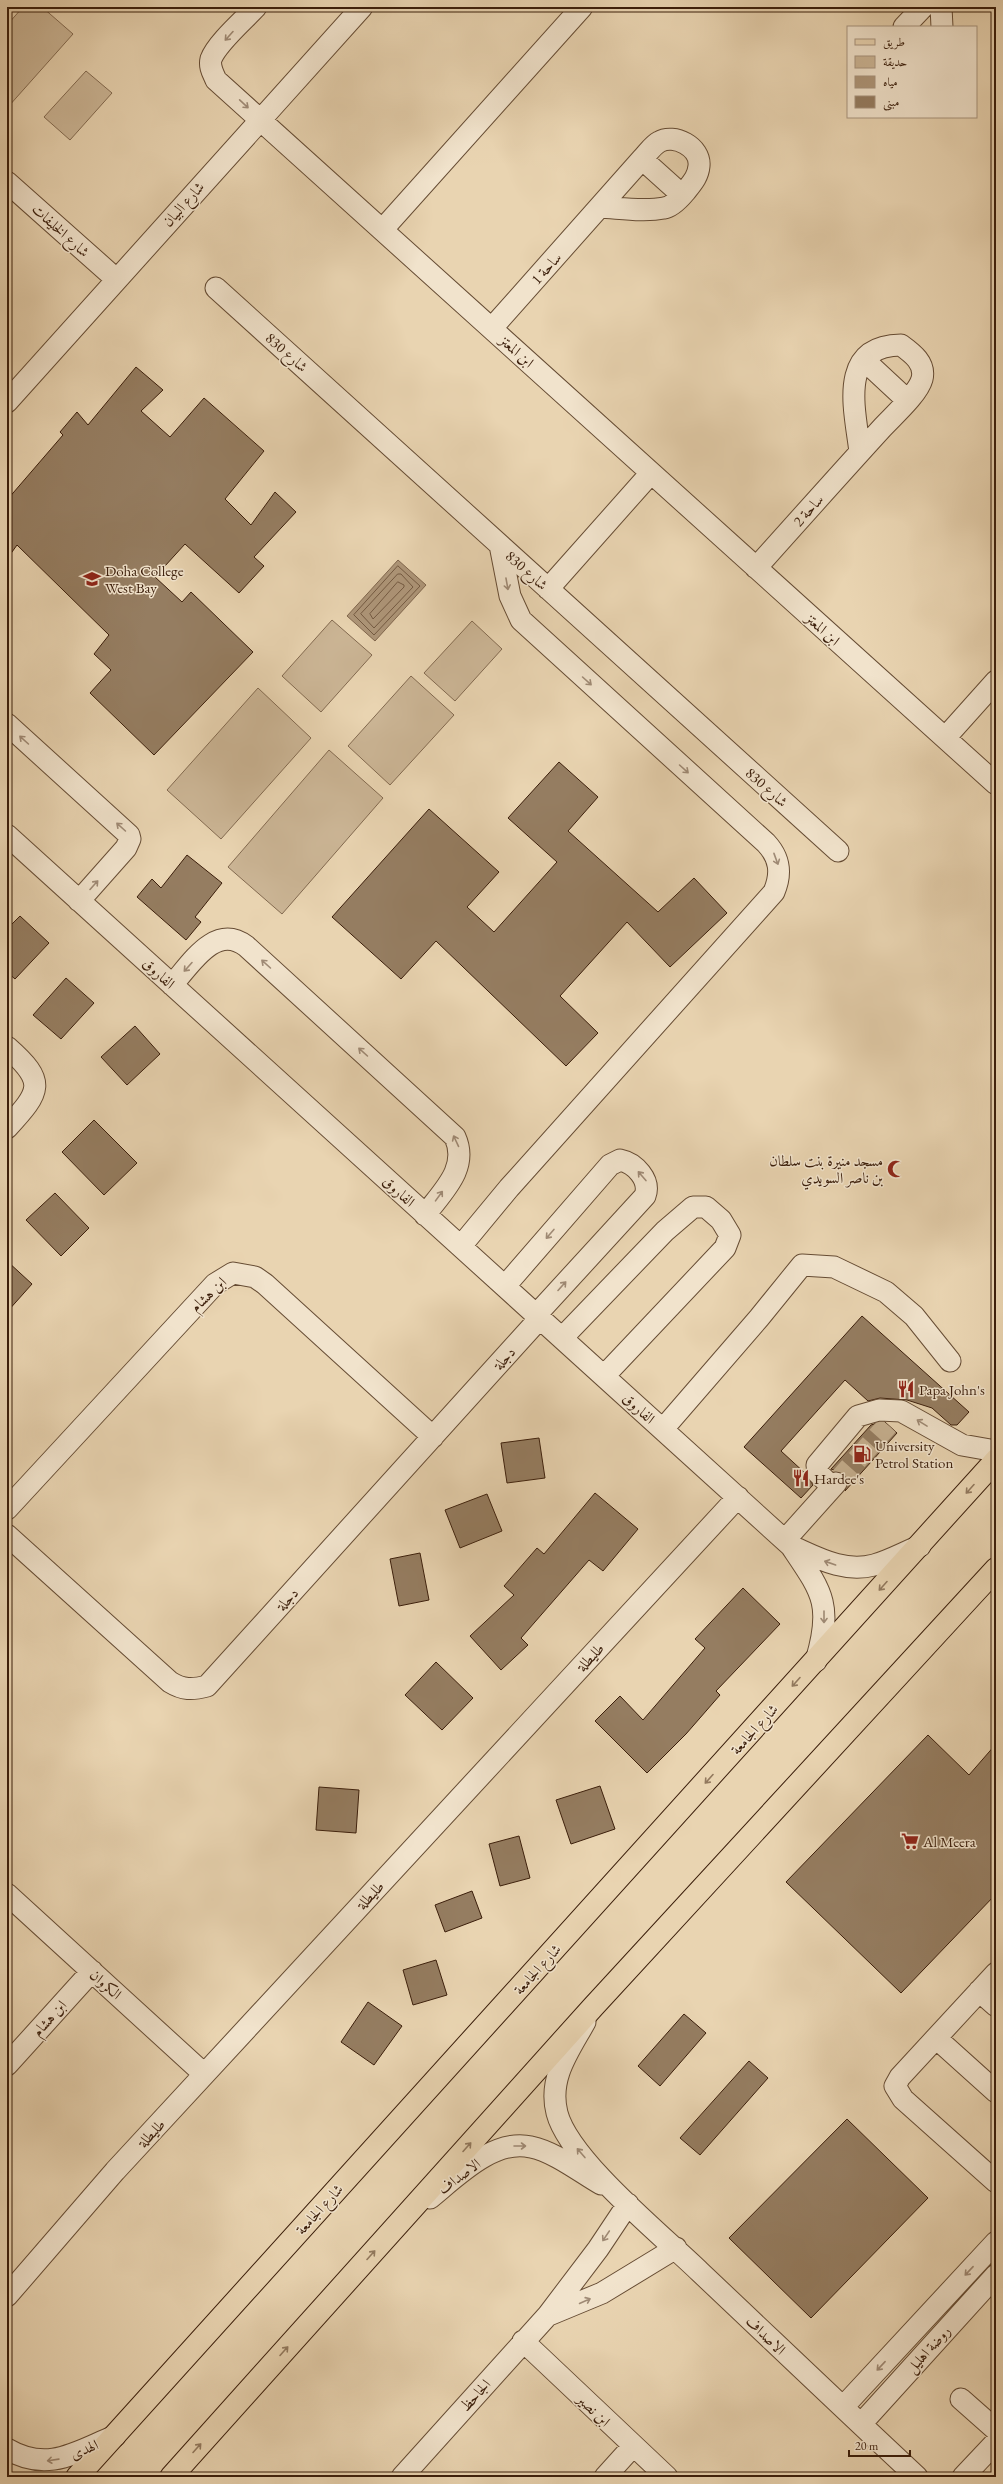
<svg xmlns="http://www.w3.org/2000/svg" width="1003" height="2484" font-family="'EB Garamond',Amiri,serif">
<rect width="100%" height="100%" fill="#e9d4b1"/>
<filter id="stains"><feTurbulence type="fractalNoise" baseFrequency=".005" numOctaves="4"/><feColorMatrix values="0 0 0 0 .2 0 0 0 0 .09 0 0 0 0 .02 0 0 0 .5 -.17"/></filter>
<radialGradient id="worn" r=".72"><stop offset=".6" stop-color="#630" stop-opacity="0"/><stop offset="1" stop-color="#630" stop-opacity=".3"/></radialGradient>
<path fill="#cbb595" stroke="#836a50" d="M23,7H42L73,34L8,107L7,25Z
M86,71L112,93L70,140L44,117Z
M332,620L372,655L321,712L282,676Z
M472,621L502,649L455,701L424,673Z
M411,676L454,715L390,785L348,746Z
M258,688L311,738L221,839L167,790Z
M329,750L383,798L282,914L228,867Z"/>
<path fill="#ae9679" stroke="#80664d" d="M398,560L426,585L375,641L347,616Z"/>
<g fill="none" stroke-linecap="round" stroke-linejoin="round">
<path stroke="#745a42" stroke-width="1" d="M398,566L420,586L374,635L354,615Z
M398,574H401L413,587L374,628L361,614Z
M398,582L404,585V587L373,619L370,614Z"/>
</g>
<path fill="#957d61" stroke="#3b1e0b" d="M136,367L163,390L141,411L170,437L204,398L264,451L225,499L251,525L275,492L296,512L254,557L264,566L239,593L185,544L155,577L182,602L191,592L253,652L154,755L90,693L111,670L94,654L109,635L17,545L7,559V500L63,435L60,432L77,412L88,425Z
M559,762L598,797L568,831L658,912L694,878L727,913L670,967L627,922L560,996L598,1033L566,1066L436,941L401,979L332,917L429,809L499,872L467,907L494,932L557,862L508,818Z
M187,855L222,883L195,917L201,922L186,940L137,897L152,879L161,888Z
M20,916L49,943L15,979L7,972V929Z
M66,978L94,1003L61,1039L33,1015Z
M135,1026L160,1054L127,1085L101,1057Z
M94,1120L137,1163L104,1195L62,1152Z
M55,1193L89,1228L61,1256L26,1220Z
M7,1261L32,1284L7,1312Z
M862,1316L969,1412L957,1425H951L932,1408L907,1400L880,1398L868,1401L845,1380L781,1451L806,1474L813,1485L801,1498L744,1447Z
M880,1422H885L897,1433L845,1491L847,1480L844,1474L831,1469L871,1425Z
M539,1438L545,1478L507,1483L501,1443Z
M595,1493L638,1529L603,1571L589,1560L521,1638L528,1645L501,1670L470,1636L514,1595L504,1586L537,1548L544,1554Z
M487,1494L502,1531L460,1548L445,1510Z
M420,1553L429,1600L399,1606L390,1559Z
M743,1588L780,1624L716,1691L720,1695L686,1734L647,1773L595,1721L620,1696L643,1720L705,1648L695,1639Z
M436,1662L473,1698L442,1730L405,1695Z
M928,1735L969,1775L996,1744V1894L901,1993L786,1882Z
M600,1786L615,1829L571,1844L556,1800Z
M319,1787L359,1790L356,1833L316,1830Z
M519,1836L530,1878L500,1886L489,1844Z
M472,1891L482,1918L445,1932L435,1905Z
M436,1960L447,1995L413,2005L403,1970Z
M368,2002L402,2026L374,2065L341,2042Z
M684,2014L706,2033L660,2086L638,2066Z
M749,2061L768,2078L700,2155L680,2138Z
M847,2119L928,2198L811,2318L729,2238Z"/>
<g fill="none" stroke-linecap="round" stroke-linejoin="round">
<path stroke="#c6b090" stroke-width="21" stroke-dasharray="21 10" stroke-linecap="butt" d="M836,1483L888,1425"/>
<g stroke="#664c34" stroke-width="23">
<path id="minor" d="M256,7C244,20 217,43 211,59C209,67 213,73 216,80L996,784
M941,7L942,27
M904,27L923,7
M642,159L682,195
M7,182L116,279
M383,229L582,7
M216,288L838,851
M492,328L642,159C647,154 653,145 659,142C674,133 701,147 699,166C698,177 692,183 685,192C680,198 672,207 664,208C644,212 620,208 600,207
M864,360L907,400
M7,402L362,7
M756,568C798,521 840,474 882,428C893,416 918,394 922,379C926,363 912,353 901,345C837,346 855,410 860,452
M548,589L651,473
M7,724L129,835L130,839L126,848L79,901
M945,738L996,681
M7,835L791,1546C822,1592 833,1604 816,1661
M172,985C191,964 215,923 246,946L455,1137C469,1168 443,1191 425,1215
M7,1047C47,1082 41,1091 7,1128
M461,1246L509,1188L774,892C782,873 780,858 766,843L521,620L510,596L500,545
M505,1286L610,1165L620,1160C635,1163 651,1180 645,1196L536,1315
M562,1338L665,1231L693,1207H706L721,1220L730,1235L725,1248L604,1376
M663,1429L759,1318L802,1265L834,1267L886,1292L914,1316L950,1361
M832,1487L818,1473L817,1465L858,1416L879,1410L901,1411L962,1445L996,1451
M7,1509L215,1284L233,1273L255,1277L265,1284L433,1437
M7,1535L170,1682C183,1690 192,1690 207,1686L540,1318
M785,1540L836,1483
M791,1546C818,1558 844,1573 874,1565C889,1561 905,1552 920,1546
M7,1894L204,2074
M996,1973L900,2077L895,2086L903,2099L996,2182
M979,1991L996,2006
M585,2022C569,2051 548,2078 557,2113C569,2160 663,2236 700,2272C772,2340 844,2409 917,2477
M936,2038L996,2092
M7,2065L92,1971
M430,2198C456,2177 494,2138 531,2147C555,2152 580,2172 601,2184
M7,2296L115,2171L738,1497
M549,2315L602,2293L676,2248
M523,2341L667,2477
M961,2399L996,2430
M843,2407L996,2242
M861,2424L996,2275
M7,2449C48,2473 76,2452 115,2436
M402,2477L548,2315L598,2249L628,2204
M605,2477L633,2446
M963,2477L996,2442"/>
</g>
<g stroke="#3b1e0b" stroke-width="24">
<path id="major" d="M77,2477L996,1460
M171,2477L593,2007L996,1569"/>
</g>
<use href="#minor" stroke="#f1e3cc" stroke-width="21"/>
<use href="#major" stroke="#e9d4b1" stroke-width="22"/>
</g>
<defs><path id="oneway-shaft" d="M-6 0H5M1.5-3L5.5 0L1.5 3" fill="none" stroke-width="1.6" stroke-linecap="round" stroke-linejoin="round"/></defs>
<g stroke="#9f8a75">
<use href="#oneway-shaft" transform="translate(229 36) rotate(132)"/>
<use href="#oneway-shaft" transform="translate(244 104) rotate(43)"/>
<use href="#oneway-shaft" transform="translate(507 584) rotate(80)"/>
<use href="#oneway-shaft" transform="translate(587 681) rotate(42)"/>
<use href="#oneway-shaft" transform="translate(24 740) rotate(-138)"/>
<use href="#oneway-shaft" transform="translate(684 769) rotate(42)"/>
<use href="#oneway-shaft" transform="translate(121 827) rotate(-138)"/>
<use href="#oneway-shaft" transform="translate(776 859) rotate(70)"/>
<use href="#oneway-shaft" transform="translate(94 885) rotate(-48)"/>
<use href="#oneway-shaft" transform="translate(266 964) rotate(-138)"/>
<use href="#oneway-shaft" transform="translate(188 967) rotate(132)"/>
<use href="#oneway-shaft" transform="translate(363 1052) rotate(-138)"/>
<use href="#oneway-shaft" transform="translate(456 1141) rotate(-115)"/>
<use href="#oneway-shaft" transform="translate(642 1176) rotate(-131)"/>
<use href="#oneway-shaft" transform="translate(439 1196) rotate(-54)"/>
<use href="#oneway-shaft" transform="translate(550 1234) rotate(131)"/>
<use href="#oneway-shaft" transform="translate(562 1286) rotate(-48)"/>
<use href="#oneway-shaft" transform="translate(922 1423) rotate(-148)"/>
<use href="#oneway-shaft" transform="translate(830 1563) rotate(-161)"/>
<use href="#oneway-shaft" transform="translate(824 1617) rotate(90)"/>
<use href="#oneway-shaft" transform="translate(520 2146)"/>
<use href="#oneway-shaft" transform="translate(581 2153) rotate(-131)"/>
<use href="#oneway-shaft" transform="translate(606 2236) rotate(124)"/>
<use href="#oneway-shaft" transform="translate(969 2271) rotate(133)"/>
<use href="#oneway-shaft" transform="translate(585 2301) rotate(-24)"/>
<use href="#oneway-shaft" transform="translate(881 2366) rotate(133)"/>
<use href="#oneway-shaft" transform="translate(53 2460) rotate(172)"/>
</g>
<g stroke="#92795e">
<use href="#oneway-shaft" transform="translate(970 1489) rotate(132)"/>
<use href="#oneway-shaft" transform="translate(883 1586) rotate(132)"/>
<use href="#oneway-shaft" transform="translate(796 1682) rotate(132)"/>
<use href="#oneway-shaft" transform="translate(709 1779) rotate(132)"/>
<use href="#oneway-shaft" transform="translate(467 2147) rotate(-48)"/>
<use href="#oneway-shaft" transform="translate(371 2255) rotate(-48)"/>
<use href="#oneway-shaft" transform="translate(284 2351) rotate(-48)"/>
<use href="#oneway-shaft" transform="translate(197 2448) rotate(-48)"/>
</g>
<defs>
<g id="school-bare" transform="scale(1.38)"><path d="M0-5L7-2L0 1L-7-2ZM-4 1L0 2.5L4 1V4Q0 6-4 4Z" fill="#8f2418" stroke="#f1e3cc" stroke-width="2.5" paint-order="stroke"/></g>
<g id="mosque-bare" transform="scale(1.38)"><path d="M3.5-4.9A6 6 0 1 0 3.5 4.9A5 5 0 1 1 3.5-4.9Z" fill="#8f2418" stroke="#f1e3cc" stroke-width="2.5" paint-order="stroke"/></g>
<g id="restaurant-bare" transform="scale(1.38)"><path d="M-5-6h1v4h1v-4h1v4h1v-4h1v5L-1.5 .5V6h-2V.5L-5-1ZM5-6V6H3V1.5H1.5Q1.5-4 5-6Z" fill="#8f2418" stroke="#f1e3cc" stroke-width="2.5" paint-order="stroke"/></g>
<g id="fuel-bare" transform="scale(1.38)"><path d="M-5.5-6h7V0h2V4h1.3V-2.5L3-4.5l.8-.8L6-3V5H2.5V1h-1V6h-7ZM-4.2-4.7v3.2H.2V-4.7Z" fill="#8f2418" stroke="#f1e3cc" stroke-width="2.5" paint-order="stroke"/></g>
<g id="supermarket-bare" transform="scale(1.38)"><path d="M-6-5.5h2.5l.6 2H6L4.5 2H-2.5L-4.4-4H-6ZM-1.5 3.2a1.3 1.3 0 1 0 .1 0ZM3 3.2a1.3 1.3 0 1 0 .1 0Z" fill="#8f2418" stroke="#f1e3cc" stroke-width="2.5" paint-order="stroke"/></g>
</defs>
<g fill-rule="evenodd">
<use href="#school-bare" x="92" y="579"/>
<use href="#mosque-bare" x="896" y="1169"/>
<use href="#restaurant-bare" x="906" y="1389"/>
<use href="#fuel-bare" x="862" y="1454"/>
<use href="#restaurant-bare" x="801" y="1478"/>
<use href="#supermarket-bare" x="910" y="1841"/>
</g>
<g text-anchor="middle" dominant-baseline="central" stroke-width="3" stroke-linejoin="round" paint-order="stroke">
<g font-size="15" fill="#3b1e0b" stroke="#f1e3cc">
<text transform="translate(183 204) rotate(-48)">شارع البيان</text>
<text transform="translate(61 230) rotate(42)">شارع الخليفات</text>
<text transform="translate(546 268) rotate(-48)">ساحة 1</text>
<text transform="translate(517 351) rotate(42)">ابن المعتز</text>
<text transform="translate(287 352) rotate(42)">شارع 830</text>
<text transform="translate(808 510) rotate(-48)">ساحة 2</text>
<text transform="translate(527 570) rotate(42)">شارع 830</text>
<text transform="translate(823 629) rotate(42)">ابن المعتز</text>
<text transform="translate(767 787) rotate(42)">شارع 830</text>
<text transform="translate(159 973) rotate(42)">الفاروق</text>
<text transform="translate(399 1191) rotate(42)">الفاروق</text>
<text transform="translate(208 1294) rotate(-43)">ابن هشام</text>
<text transform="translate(504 1358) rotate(-48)">دجلة</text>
<text transform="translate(639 1408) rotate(42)">الفاروق</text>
<text transform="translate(287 1599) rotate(-48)">دجلة</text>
<text transform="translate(590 1657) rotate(-47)">طليطلة</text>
<text transform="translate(754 1729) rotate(-48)">شارع الجامعة</text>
<text transform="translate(370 1895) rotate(-47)">طليطلة</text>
<text transform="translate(537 1969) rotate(-48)">شارع الجامعة</text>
<text transform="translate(106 1984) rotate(42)">الكروان</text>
<text transform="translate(49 2018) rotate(-48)">ابن هشام</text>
<text transform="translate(151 2133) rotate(-47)">طليطلة</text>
<text transform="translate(459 2176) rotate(-37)">الاصداف</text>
<text transform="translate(319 2209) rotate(-48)">شارع الجامعة</text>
<text transform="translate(766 2335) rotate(44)">الاصداف</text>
<text transform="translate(928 2349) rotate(-48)">روضة اهليل</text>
<text transform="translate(475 2395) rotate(-48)">الجاحظ</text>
<text transform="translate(594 2410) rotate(44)">ابن نصير</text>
<text transform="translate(84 2449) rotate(-23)">الهدى</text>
</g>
<g font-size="15" fill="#3b1e0b" stroke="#f1e3cc" text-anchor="start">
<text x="105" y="570">Doha College<tspan x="105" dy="17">West Bay</tspan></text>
<text x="883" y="1160" text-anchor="end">مسجد منيرة بنت سلطان<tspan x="883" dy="17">بن ناصر السويدي</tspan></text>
<text x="919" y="1389">Papa John's</text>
<text x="875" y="1445">University<tspan x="875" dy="17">Petrol Station</tspan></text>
<text x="814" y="1478">Hardee's</text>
<text x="923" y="1841">Al Meera</text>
</g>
</g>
<rect width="1003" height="2484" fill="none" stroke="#e9d4b1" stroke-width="24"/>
<rect x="8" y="8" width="987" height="2468" fill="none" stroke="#3b1e0b" stroke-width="2"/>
<rect x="12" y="12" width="979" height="2460" fill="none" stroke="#3b1e0b"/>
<rect x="847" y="26" width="130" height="92" fill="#f1e3cc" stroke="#a8947f"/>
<rect x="855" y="39" width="20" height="6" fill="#e9d4b1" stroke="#a8947f"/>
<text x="883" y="46" font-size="12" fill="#3b1e0b">طريق</text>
<rect x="855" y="56" width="20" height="12" fill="#cbb595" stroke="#a8947f"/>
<text x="883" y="66" font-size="12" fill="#3b1e0b">حديقة</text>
<rect x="855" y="76" width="20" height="12" fill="#ae9679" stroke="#a8947f"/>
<text x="883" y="86" font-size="12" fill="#3b1e0b">مياه</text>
<rect x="855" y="96" width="20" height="12" fill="#957d61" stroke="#a8947f"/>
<text x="883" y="106" font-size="12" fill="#3b1e0b">مبنى</text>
<path d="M849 2450v6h61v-6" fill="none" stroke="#3b1e0b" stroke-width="2"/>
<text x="855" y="2450" font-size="12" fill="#3b1e0b" stroke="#f1e3cc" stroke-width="3" paint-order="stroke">20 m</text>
<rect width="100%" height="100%" filter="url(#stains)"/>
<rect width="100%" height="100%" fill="url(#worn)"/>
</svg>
